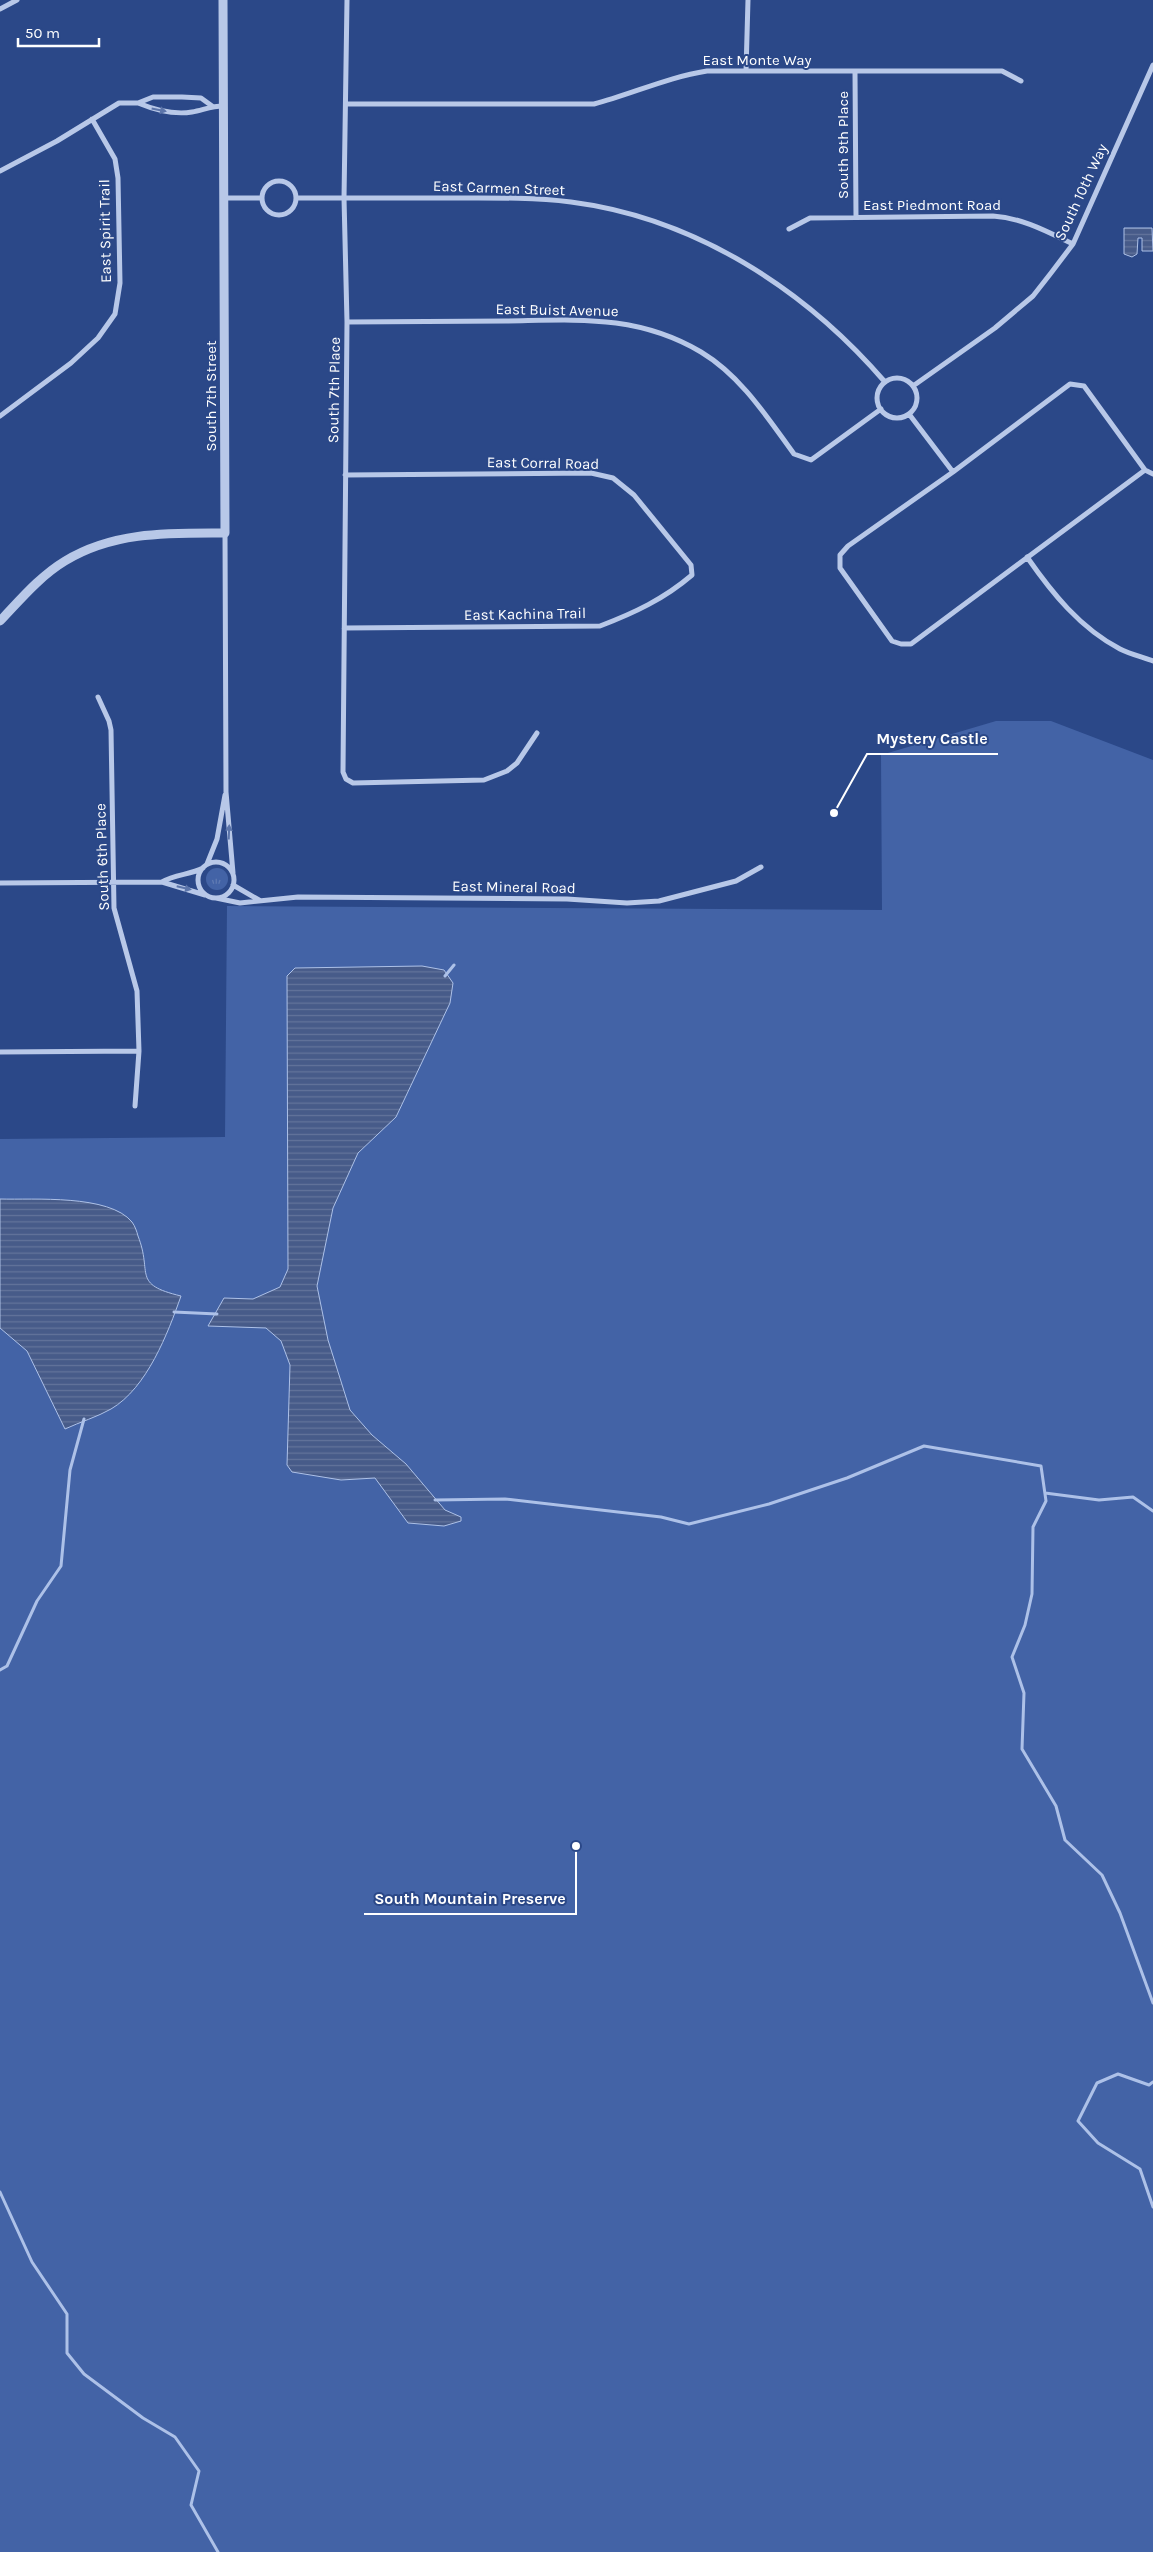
<svg xmlns="http://www.w3.org/2000/svg" width="1153" height="2552" font-family="Karla,sans-serif">
<defs>
<pattern id="grass-tufts" width="24" height="20" patternUnits="userSpaceOnUse" patternTransform="scale(1.25)"><rect width="24" height="20" fill="#4363a6"/><path d="M3 7l-1-3M5 7V3M7 7l1-3M15 17l-1-3M17 17v-4M19 17l1-3" fill="none" stroke="#5f7ab3"/></pattern>
<pattern id="water-rules" width="6" height="5" patternUnits="userSpaceOnUse" patternTransform="scale(1.25)"><rect width="6" height="5" fill="#475b89"/><path d="M0 2.5h6" fill="none" stroke="#63749b"/></pattern>
</defs>
<rect width="100%" height="100%" fill="#2b4888"/>
<path fill="url(#grass-tufts)" d="M206 879a11 11 0 1 1 22 0a11 11 0 1 1-22 0Z"/>
<path fill="#4363a6" d="M996,721H1051L1153,760V2552H0V1139L225,1137L227,906L882,910L881,755Z"/>
<path fill="url(#water-rules)" stroke="#adc1e8" d="M1124,228H1152L1153,251H1142V238H1138L1137,254L1132,257L1124,254Z
M422,966L444,970L453,983L450,1003L396,1117L358,1153L333,1208L317,1286L328,1340L350,1410L372,1435L406,1464L445,1510L461,1517V1521L444,1526L408,1523L375,1478L341,1480L292,1472L287,1465L290,1365L281,1341L266,1328L208,1326L224,1298L253,1299L280,1287L288,1269L287,976L295,968Z
M0,1199C34,1200 109,1194 132,1222C135,1226 137,1232 138,1236C153,1274 131,1284 181,1296C168,1333 147,1388 111,1409C97,1417 80,1422 65,1429L27,1351L0,1328Z"/>
<g fill="none" stroke-linecap="round" stroke-linejoin="round">
<path stroke="#adc1e8" stroke-width="3" d="M445,976L454,965
M174,1312L217,1314
M1045,1493L1099,1500L1133,1497L1153,1511
M435,1500L505,1499L661,1517L689,1524L769,1504L847,1478L924,1446L1041,1466L1046,1501L1033,1527L1032,1594L1025,1625L1012,1657L1024,1693L1022,1749L1056,1806L1065,1840L1102,1875L1120,1913L1153,2003
M0,1670L7,1666L37,1601L61,1566L70,1470L84,1419
M1153,2082L1149,2085L1118,2074L1097,2083L1078,2121L1098,2143L1140,2169L1153,2207
M0,2192L32,2262L67,2314V2353L84,2374L143,2418L175,2437L199,2471L191,2505L218,2552"/>
<path stroke="#b8c8e8" stroke-width="5" d="M347,0L344,198L347,322L343,772L346,779L353,783L484,780L507,771L517,763L537,733
M0,9L17,0
M746,71L748,0
M855,72L856,217
M138,103C155,110 174,115 192,112C203,110 212,106 223,106
M346,104H594C632,94 668,77 707,71H1002L1021,81
M0,171L57,141L119,103H138L153,97H182L201,98L212,106
M262 198a17 17 0 1 1 34 0a17 17 0 1 1-34 0Z
M223,198H261
M296,198C346,198 397,198 447,198C489,198 530,197 571,202C695,218 805,289 885,382
M789,229L810,218L993,216C1022,218 1046,231 1073,244
M347,322C400,322 453,321 506,321C576,320 637,314 701,352C741,376 767,417 794,454L811,460L881,409
M877 398a20 20 0 1 1 40 0a20 20 0 1 1-40 0Z
M913,386L995,328L1033,296L1051,273L1073,244L1153,65
M909,414L953,472L848,546L840,555V568L892,641L901,644H911L1145,470L1153,474
M0,416L71,363L98,338L115,314L120,283L118,178L115,159L92,119
M953,472L1070,384L1084,386L1145,470
M225,533L226,792L233,873
M1027,557C1052,593 1080,628 1120,649C1130,654 1142,657 1153,661
M344,628L600,626C634,613 664,599 692,575L691,565L634,495L613,478L591,473L345,475
M98,697L109,721L111,730L114,908L137,991L139,1051L135,1106
M198 880a18 18 0 1 1 36 0a18 18 0 1 1-36 0Z
M207,864L217,839L225,795
M162,882C175,874 190,875 203,868
M0,883L162,882L205,895
M233,885L259,900
M216,898L240,903L298,897L567,899L627,903L659,901L736,881L761,867
M0,1052L139,1051"/>
<path stroke="#b8c8e8" stroke-width="9" d="M0,621C20,600 40,576 65,561C114,531 170,533 225,533L223,0"/>
</g>
<defs><path id="oneway-solid" d="M-6-.8H1V-3.2L6.5 0L1 3.2V.8H-6Z" transform="scale(1.25)"/></defs>
<g fill="#5c75aa">
<use href="#oneway-solid" transform="translate(159 110) rotate(11)"/>
<use href="#oneway-solid" transform="translate(229 832) rotate(-88)"/>
<use href="#oneway-solid" transform="translate(184 888) rotate(13)"/>
</g>
<g text-anchor="middle" dominant-baseline="central" stroke-width="4" stroke-linejoin="round" paint-order="stroke">
<g font-size="15" fill="#fff" stroke="#2b4888">
<text x="757" y="60">East Monte Way</text>
<text transform="translate(843 145) rotate(-90)">South 9th Place</text>
<text transform="translate(499 188) rotate(2)">East Carmen Street</text>
<text transform="translate(1081 192) rotate(-65)">South 10th Way</text>
<text x="932" y="205">East Piedmont Road</text>
<text transform="translate(105 231) rotate(-91)">East Spirit Trail</text>
<text transform="translate(557 310) rotate(1)">East Buist Avenue</text>
<text transform="translate(334 390) rotate(-89)">South 7th Place</text>
<text transform="translate(211 396) rotate(-90)">South 7th Street</text>
<text transform="translate(543 463) rotate(1)">East Corral Road</text>
<text transform="translate(525 614) rotate(-1)">East Kachina Trail</text>
<text transform="translate(102 857) rotate(-92)">South 6th Place</text>
<text transform="translate(514 887) rotate(1)">East Mineral Road</text>
</g>
</g>
<path fill="none" stroke="#fff" stroke-width="2" d="M834 813L867 754H998M576 1846L576 1914H364"/>
<g fill="#fff" stroke="#2b4888" stroke-width="2">
<circle cx="834" cy="813" r="5"/>
<circle cx="576" cy="1846" r="5"/>
</g>
<g font-size="16" text-anchor="middle" font-weight="bold" fill="#fff" stroke="#2b4888" stroke-width="4" stroke-linejoin="round" paint-order="stroke">
<text x="932" y="744">Mystery Castle</text>
<text x="470" y="1904">South Mountain Preserve</text>
</g>
<path d="M18 38v8h81v-8" fill="none" stroke="#ffffff" stroke-width="2.5"/>
<text x="25" y="38" font-size="15" fill="#ffffff" stroke="#2b4888" stroke-width="4" paint-order="stroke">50 m</text>
</svg>
